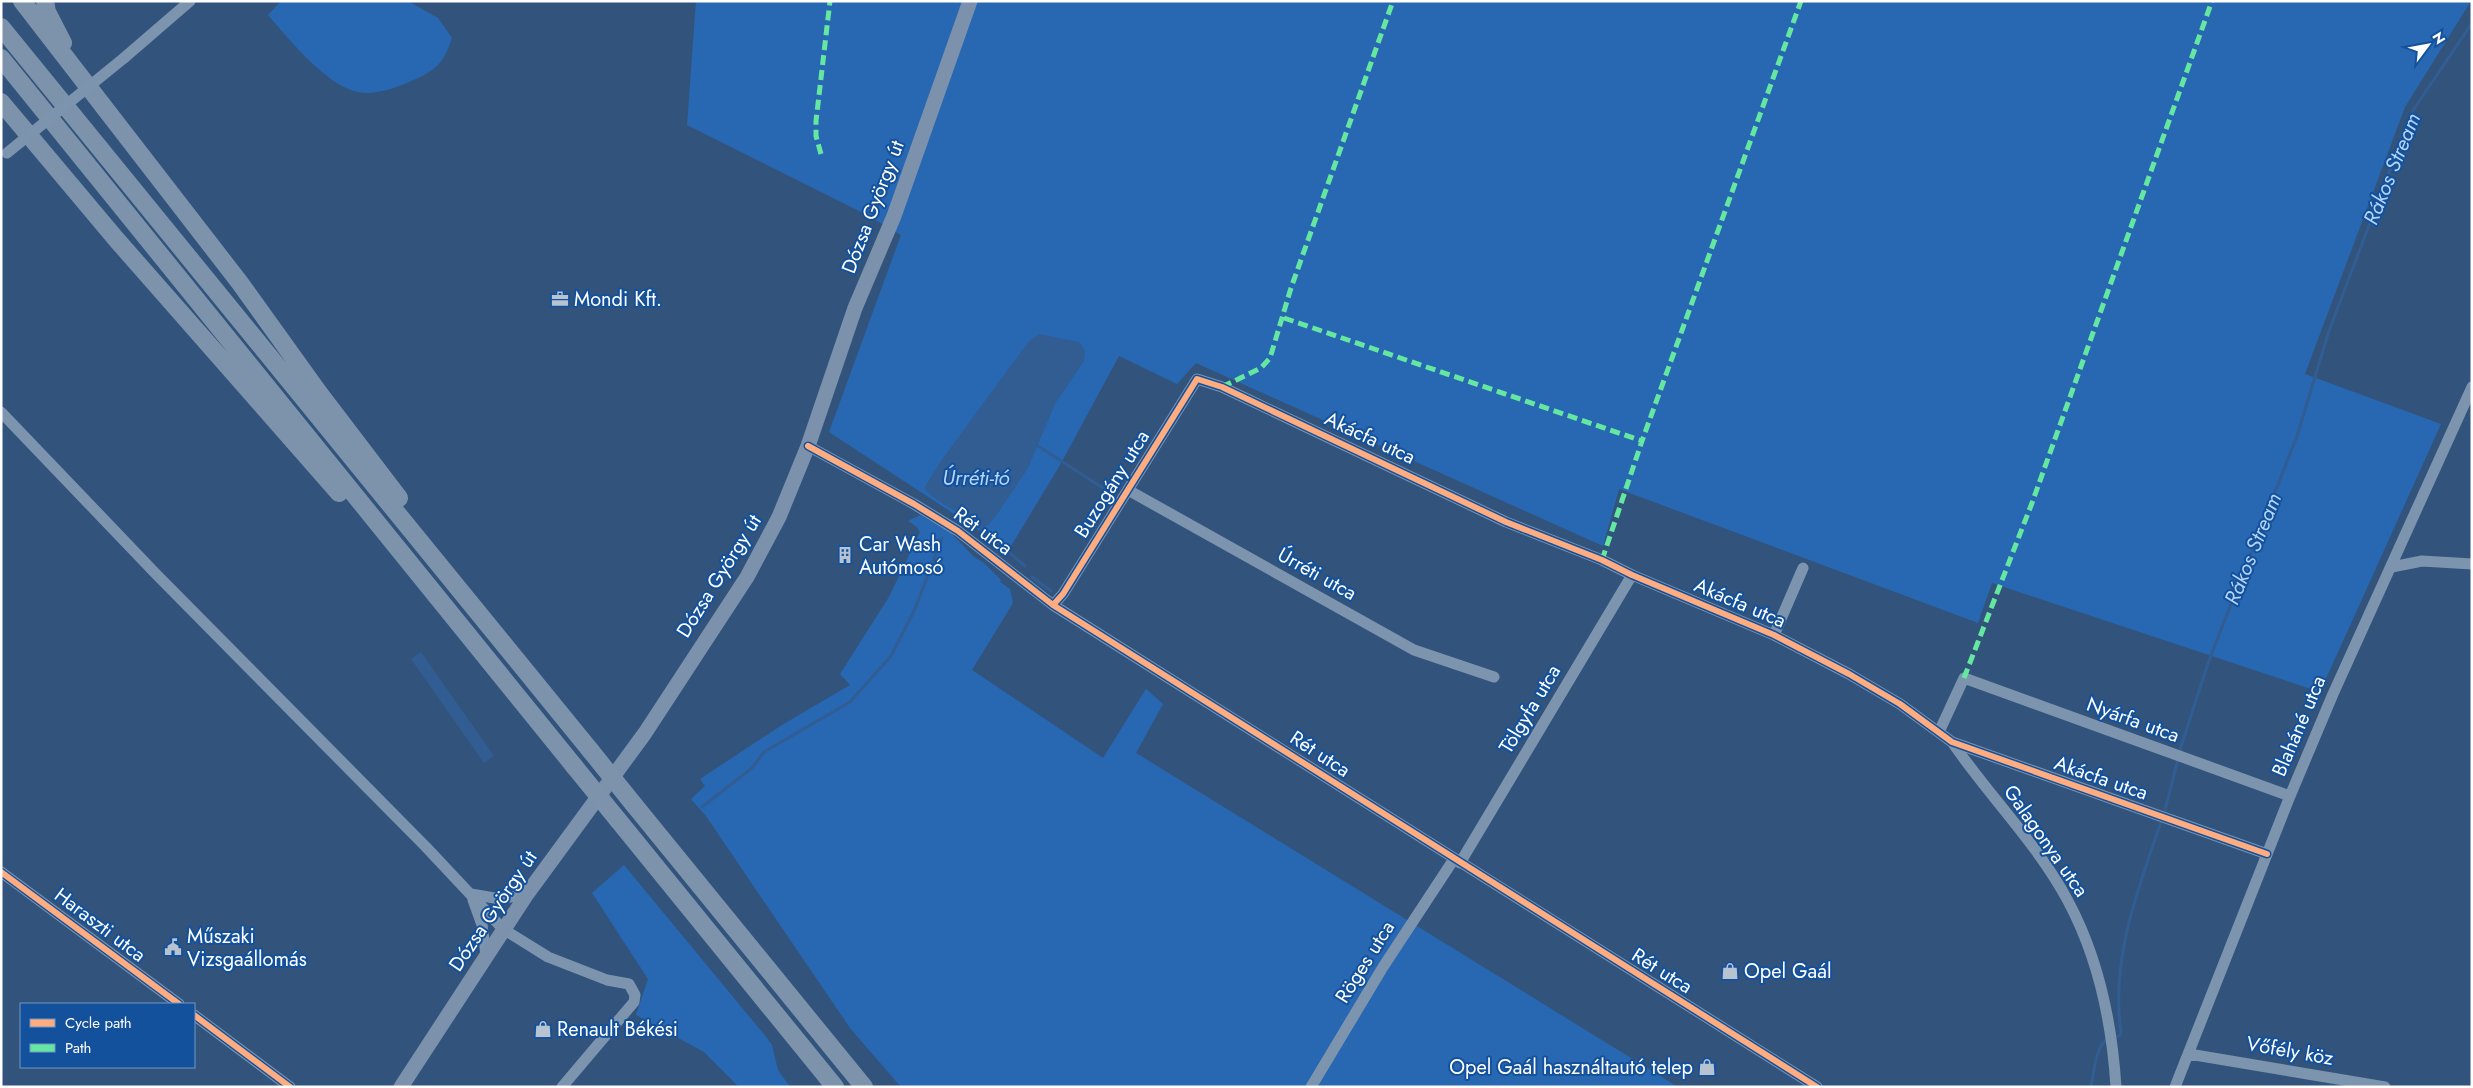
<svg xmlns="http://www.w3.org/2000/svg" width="2473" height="1088" font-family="Jost,sans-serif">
<rect width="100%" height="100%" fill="#32547c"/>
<path fill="#2868b2" d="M281,1H408L438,18L452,38C443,65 435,71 409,82C396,88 382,92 368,93C332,94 290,40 268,15Z
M696,1H2471L2405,107L2305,374L2441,424L2320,692L1992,583L1978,623L1619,489L1603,546L1196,363L1177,384L1119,356L1060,465L1008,551L994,540L829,432L901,235L867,215L687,125Z
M920,515L951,533L974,557L984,563L1001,580L1000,582L1010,589L1013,603L972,670L1103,758L1146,689L1163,704L1136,753L1678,1087H901L850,1028L706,816L691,799L705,786L700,779L782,725L850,685L840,674L889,597L920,532L917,527L908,521Z
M624,865L767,1038L772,1045L778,1070L790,1087H739L704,1052L636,1015L648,979L592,893Z"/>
<path fill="#315d93" d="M1039,334L1079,342L1085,350L1084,361L1055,404L1028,468L998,513L988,525L981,528L930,495L924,488L943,458L1029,341Z
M421,652L494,756L484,763L411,659Z"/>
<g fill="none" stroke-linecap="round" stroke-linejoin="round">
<path stroke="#315d93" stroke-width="3" d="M1038,446L1109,492
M978,526L1025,566
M1032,577L1051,591
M2179,753L2208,663L2297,436L2329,331L2412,112L2472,23
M702,807L752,768L764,752L850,702L891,656L915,609L942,538
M2164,814L2178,759
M2114,1038L2120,1035L2121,1032C2110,959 2139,887 2162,819
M2091,1087C2094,1074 2095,1045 2108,1039"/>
<path stroke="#7d94ae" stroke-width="11" d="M124,58L190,1
M1,412L156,574L426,847L503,929L548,957L607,980L629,984L635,995L634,1002L562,1087
M808,446L914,504L958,531L1053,605L1817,1087
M1128,490L1414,650L1494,677
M2392,567L2422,561L2472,564
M1053,605L1063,594L1197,379L1222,387L1506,522L1602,560L1632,575L1774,635L1849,674L1900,704L1952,742L2267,854
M1774,635L1803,568
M1939,732L1964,678L2290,796
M1952,742C1989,796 2037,843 2068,901C2098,957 2112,1024 2116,1087
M1460,863L1632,575
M1,872L179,1004
M471,894L500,899L527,894
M473,900L482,925L486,955
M194,1015L290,1087
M2189,1054L2385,1087
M1311,1087L1383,967L1454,859
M2175,1087L2290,796L2333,694L2472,387"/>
<path stroke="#7b91ac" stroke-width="15" d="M401,1087L527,894L645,733L747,577L779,517L808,446L855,308L894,216L970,1"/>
<path stroke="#7d93ac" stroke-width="18" d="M22,1L240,283L319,393L399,498
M45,1L47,12L63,43
M1,27L590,750
M1,58L574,766
M1,102L116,239L339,493
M635,806L864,1087
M618,820L835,1087"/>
<path stroke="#7d94ae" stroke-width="11" d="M7,153L124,58"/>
<path stroke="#7d93ac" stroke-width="18" d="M590,750L635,806
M574,766L618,820"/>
<path stroke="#66e7a1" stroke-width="5" stroke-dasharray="10 5" stroke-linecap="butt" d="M821,154L816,136V121L830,1
M1284,318L1642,441
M1222,387L1261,368L1270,358L1291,288L1393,1
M1602,560L1642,441L1801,1
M1964,678L2032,503L2212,1"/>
<g stroke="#13519c" stroke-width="9">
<path id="cycleway" d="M808,446L914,504L958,531L1053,605L1817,1087
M1053,605L1063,594L1197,379L1222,387L1506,522L1602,560L1632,575L1774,635L1849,674L1900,704L1952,742L2267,854
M1,872L179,1004
M194,1015L290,1087"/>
</g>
<use href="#cycleway" stroke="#ffac80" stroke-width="6"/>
</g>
<defs>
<g id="office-bare" transform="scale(1.35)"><path d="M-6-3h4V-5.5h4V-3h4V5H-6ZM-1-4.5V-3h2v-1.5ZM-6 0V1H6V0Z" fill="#b7c3d1" stroke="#13519c" stroke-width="2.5" paint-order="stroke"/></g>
<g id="building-bare" transform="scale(1.35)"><path d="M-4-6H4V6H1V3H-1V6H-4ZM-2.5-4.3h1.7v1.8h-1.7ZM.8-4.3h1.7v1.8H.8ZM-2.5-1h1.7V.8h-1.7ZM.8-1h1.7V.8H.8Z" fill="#b7c3d1" stroke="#13519c" stroke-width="2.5" paint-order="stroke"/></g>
<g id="civic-bare" transform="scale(1.35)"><path d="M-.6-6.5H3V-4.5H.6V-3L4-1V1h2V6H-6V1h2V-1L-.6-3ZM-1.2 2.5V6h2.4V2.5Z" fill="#b7c3d1" stroke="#13519c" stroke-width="2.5" paint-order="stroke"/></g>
<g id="shop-bare" transform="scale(1.35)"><path d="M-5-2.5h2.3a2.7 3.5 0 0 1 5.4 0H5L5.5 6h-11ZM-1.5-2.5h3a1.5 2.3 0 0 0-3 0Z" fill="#b7c3d1" stroke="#13519c" stroke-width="2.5" paint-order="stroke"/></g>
</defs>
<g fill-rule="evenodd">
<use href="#office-bare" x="560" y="299"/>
<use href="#building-bare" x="845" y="555"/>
<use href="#civic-bare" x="173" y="947"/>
<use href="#shop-bare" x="1730" y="971"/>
<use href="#shop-bare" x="543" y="1029"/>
<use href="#shop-bare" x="1707" y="1067"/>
</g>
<g text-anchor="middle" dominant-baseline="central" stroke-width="4" stroke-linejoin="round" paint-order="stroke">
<g font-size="20" fill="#fff" stroke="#13519c">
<text transform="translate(873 207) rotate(-69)">Dózsa György út</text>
<text transform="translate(1370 438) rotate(25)">Akácfa utca</text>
<text transform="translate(1112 484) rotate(-58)">Buzogány utca</text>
<text transform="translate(983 531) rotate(36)">Rét utca</text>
<text transform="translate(1317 574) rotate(29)">Úrréti utca</text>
<text transform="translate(719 576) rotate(-58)">Dózsa György út</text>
<text transform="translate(1740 603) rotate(23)">Akácfa utca</text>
<text transform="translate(1530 709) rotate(-59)">Tölgyfa utca</text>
<text transform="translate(2133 720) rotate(20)">Nyárfa utca</text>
<text transform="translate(2299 726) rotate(-67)">Blaháné utca</text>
<text transform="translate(1320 754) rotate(33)">Rét utca</text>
<text transform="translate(2101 778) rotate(19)">Akácfa utca</text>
<text transform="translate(2046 841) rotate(55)">Galagonya utca</text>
<text transform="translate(493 911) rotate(-56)">Dózsa György út</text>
<text transform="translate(100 925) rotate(37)">Haraszti utca</text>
<text transform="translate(1365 962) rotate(-58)">Röges utca</text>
<text transform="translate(1662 971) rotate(32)">Rét utca</text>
<text transform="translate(2290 1051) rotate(10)">Vőfély köz</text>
</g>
<g font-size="20" fill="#fff" stroke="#13519c" text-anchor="start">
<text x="574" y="299">Mondi Kft.</text>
<text x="859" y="544">Car Wash<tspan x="859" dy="23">Autómosó</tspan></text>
<text x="187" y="936">Műszaki<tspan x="187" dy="23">Vizsgaállomás</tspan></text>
<text x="1744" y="971">Opel Gaál</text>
<text x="557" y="1029">Renault Békési</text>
<text x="1693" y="1067" text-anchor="end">Opel Gaál használtautó telep</text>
</g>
<g font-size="21" font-style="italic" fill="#b5d5fa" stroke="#13519c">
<text transform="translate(2392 169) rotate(-68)">Rákos Stream</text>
<text x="976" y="478">Úrréti-tó</text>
<text transform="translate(2253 549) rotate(-68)">Rákos Stream</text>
</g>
</g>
<rect width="2473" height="1088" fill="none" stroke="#ffffff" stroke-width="5"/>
<rect x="20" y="1003" width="175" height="65" fill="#13519c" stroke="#7197c4"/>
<rect x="30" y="1019" width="25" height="8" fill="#ffac80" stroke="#7197c4"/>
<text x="65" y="1028" font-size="15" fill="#ffffff">Cycle path</text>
<rect x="30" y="1044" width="25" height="8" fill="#66e7a1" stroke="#7197c4"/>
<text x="65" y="1053" font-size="15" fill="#ffffff">Path</text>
<g transform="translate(2428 45) rotate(58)" stroke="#13519c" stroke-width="4" paint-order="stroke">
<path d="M0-4L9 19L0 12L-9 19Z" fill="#ffffff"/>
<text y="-8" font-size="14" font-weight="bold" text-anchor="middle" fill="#ffffff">N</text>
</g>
</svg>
